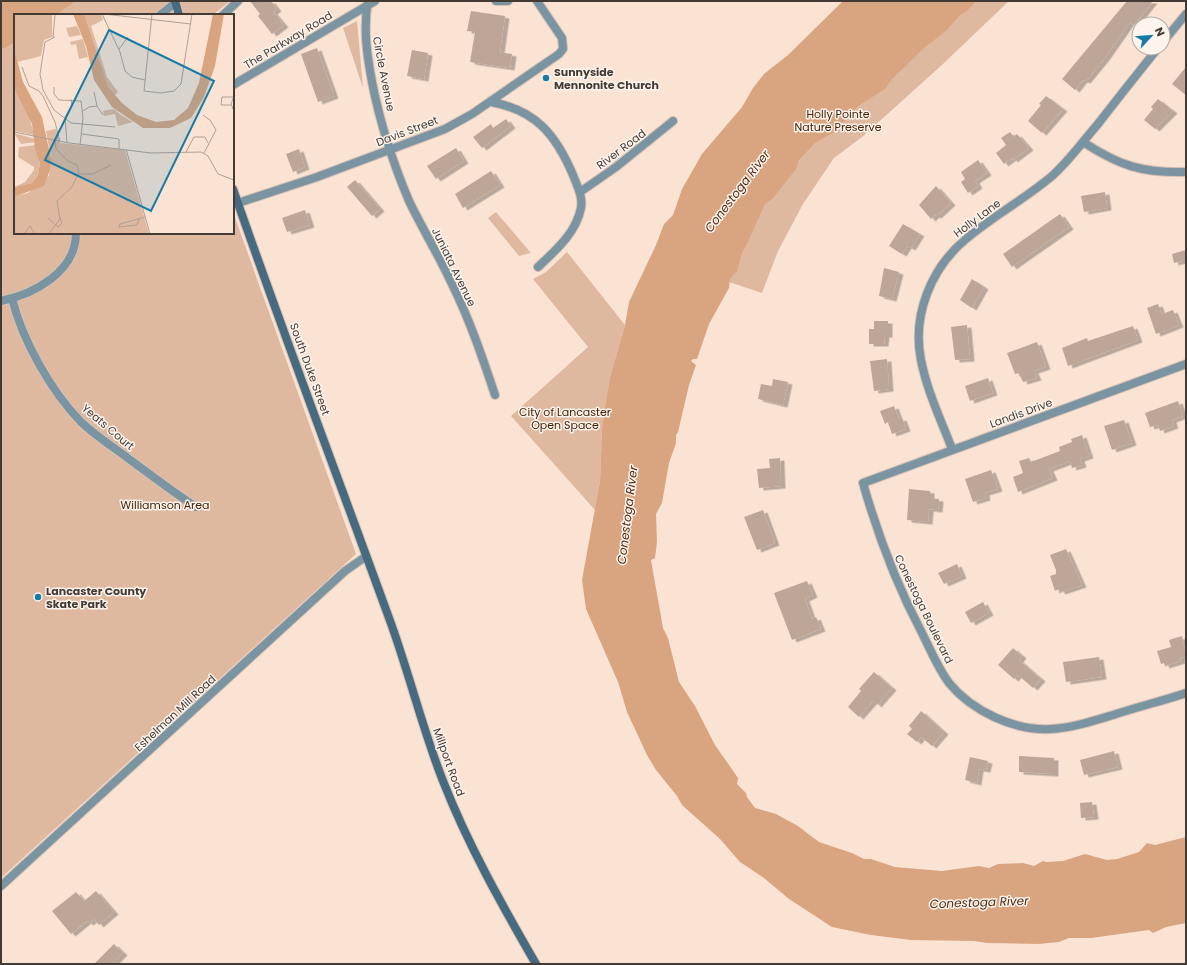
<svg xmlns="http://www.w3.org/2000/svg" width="1187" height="965" font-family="Poppins,sans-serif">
<defs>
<filter id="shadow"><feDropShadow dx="4.5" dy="2.5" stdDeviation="0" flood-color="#0004"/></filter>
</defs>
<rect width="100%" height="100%" fill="#fbe3d4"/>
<path fill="#deb9a0" d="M76,1H230L213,15H56Z
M938,1H1009L943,64L862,137L834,158L803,204L778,251L762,293L711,276L729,234Z
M357,21L363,88L343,28Z
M15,43V233H233V212L356,554L1,878V50Z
M496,212L531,253L519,256L488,218Z
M567,252L625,325L610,377L606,400L602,427L600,481L595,510L511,416L588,347L533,279L546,272Z"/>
<path fill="#d9a581" d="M1,1H76L56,15H15V43L1,50Z
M843,1H976L967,11L960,15L946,31L924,48L891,80L885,89L858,106L836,131L815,143L799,160L796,169L773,198L765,204L747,244L742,253L737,271L730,279L729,288L709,324L697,359H693L691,361L696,365L689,385L678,432L676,435V443L669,463L662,503L656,514L657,542L655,558L651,560L663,628L668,638L679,682L695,706L715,745L738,778L737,784L746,793L747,797L755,808L776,814L798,826L819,842L852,853L864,859H871L895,867L942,871L979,866L989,868L998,864L1023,863L1034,866L1043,861L1046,862L1063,861L1085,854L1107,860L1117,859L1139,852L1147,843L1155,845L1186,837V923L1166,927L1153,933L1149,930L1091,938H1069L1059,942L1038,944L987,943L974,941L911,940L871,935L832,927L789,899L764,878L740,862L720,839L682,805L677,796L656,770L647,755L627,712L618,682L586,609L582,580L600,481L602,427L606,400L610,377L625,325L629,302L656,245L664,224L673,215L682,189L702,154L742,107L753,88L764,74L788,55Z"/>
<path fill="#bda698" filter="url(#shadow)" d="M250,1H271L277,9L273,12L284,25L272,34L258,16L260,14Z
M1127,1H1153L1134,25L1130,22L1105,58L1086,81L1083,80L1075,90L1062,79Z
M471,11L505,16L500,52L512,54L510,68L470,62L475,32L467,31Z
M317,48L334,96L318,102L301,54Z
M412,50L428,53L424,79L407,76Z
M1186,67V95L1172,84Z
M1046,96L1063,109L1042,133L1028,121L1041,105L1039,104Z
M1158,99L1173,111L1155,129L1144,120L1153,109L1151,107Z
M506,119L511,126L482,148L473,137L491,124L493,128Z
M1010,132L1014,137L1017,134L1029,148L1013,160L1012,158L1004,164L996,153L1006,145L1001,138Z
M456,148L464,161L436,179L427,166Z
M299,149L305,167L293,172L286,154Z
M978,160L987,173L975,181L978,186L968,193L961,182L965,179L961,172Z
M491,171L500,185L463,208L455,194Z
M355,180L380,209L372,216L347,187Z
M936,186L951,203L937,216L935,215L931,219L919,205Z
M1105,192L1107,208L1084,212L1081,196Z
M305,210L310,225L287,232L282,218Z
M1060,214L1069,227L1012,267L1003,254Z
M903,224L920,234L911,248L907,246L902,254L889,246Z
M1186,250V260L1174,263L1172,254Z
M884,268L899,272L892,299L879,296Z
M972,279L984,287L972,308L960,300Z
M1158,304L1162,314L1173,310L1179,325L1156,334L1147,308Z
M874,321H888V335H885L884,344H869V329H874Z
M967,325L970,359L955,360L951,327Z
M1133,326L1138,340L1068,366L1062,348L1087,338L1088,341Z
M1037,342L1046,367L1034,371L1037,378L1023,382L1019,373L1015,374L1007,353Z
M887,359L889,389L874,391L870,361Z
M988,378L993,393L970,401L965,386Z
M773,379L788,382L783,405L758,399L761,384L772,386Z
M1178,401L1183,416L1172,420L1174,426L1160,431L1158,425L1150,427L1145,413Z
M894,406L899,419L902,418L906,429L892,434L888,422L885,424L880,411Z
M1124,420L1132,443L1112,450L1104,426Z
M1082,435L1089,456L1080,459L1082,465L1072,468L1070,461L1049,469L1053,478L1018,492L1013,477L1023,473L1019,461L1029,458L1031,462L1060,451L1059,447L1072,442L1071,439Z
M780,458L781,486L759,488L757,469L770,468L769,459Z
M991,470L998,489L985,493L986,498L973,502L965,479Z
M909,489L930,491V498L939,499L938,510L929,509L928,522L907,520Z
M763,510L775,543L757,550L744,517Z
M1066,549L1082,585L1061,592L1059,589L1055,591L1050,576L1056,574V570L1050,555Z
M957,564L962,576L944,584L938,573Z
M807,581L813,595L805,599L812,619L816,617L821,629L792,640L774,593Z
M983,602L989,613L971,623L965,612Z
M1182,636L1186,656L1180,658L1181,661L1165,666L1164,663L1161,664L1157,651L1171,647L1169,640Z
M1013,648L1022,656L1019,660L1041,679L1033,688L1018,675L1014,679L998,665Z
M1099,657L1102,677L1066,682L1063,662Z
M874,672L892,688L877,705L873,701L859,717L848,707L861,691L859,689Z
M921,711L944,732L932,746L921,737L917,742L907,734L912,729L909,726Z
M1114,751L1118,767L1084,775L1080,760Z
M1019,756L1054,758V774L1019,772Z
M970,757L988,761L986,770L979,769L977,783L965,780Z
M1092,802L1094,817L1081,818L1080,803Z
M96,891L114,912L99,925L94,919L89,923L87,921L71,934L52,911L76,892L84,901Z
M114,944L123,953L112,964H94Z"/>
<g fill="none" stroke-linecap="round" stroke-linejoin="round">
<g stroke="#d6c1b4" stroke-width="10">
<path id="street" d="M368,1C363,29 367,55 372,82C380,123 393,163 409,201C422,228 438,254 451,282C469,318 482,356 495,395
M496,1H508
M160,15L175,3
M223,15L238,1
M1163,42L1186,14
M233,85L375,1
M491,102C536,110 556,135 573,175C577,186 583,196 581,208C576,233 556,250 538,267
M1083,142C1120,166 1142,173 1186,172
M580,192L616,167L673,121
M238,203L317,177L445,129L472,114L559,54L563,49L562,38L537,1
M12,298C22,340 51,391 81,422C96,436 113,447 129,459C151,475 173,492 196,507
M1,301C34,294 76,272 76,233
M1186,364L863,483C878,536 897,586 923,635C931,651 938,668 949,683C972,711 1014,731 1051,729C1072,728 1093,721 1113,715C1137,707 1162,701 1186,693
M952,449C941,420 927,391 921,360C912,315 931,268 966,239C993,216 1025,199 1052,176C1069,161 1083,141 1098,124C1118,98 1138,73 1158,48
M1,886L345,571L365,557"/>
</g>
<g stroke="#d6c1b4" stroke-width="10">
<path id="secondary" d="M175,1L179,15
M233,189C283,333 337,475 389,618C409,672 422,728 443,781C468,845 502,905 536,964"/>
</g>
<use href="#street" stroke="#7b94a2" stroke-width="8"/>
<use href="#secondary" stroke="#466b80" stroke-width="8"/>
</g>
<g fill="#167ba7" stroke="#fdf4ed" stroke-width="1.5">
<circle cx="546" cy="78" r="4"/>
<circle cx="38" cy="597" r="4"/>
</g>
<g text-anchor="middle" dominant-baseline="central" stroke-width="3" stroke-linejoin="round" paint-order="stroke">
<g font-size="11" fill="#433a34" stroke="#fdf4ed">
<text transform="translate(288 40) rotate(-31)">The Parkway Road</text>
<text transform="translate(384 74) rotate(79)">Circle Avenue</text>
<text transform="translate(407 131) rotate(-21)">Davis Street</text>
<text transform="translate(621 149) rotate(-37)">River Road</text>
<text transform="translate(977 218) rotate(-37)">Holly Lane</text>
<text transform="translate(454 267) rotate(64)">Juniata Avenue</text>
<text transform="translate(310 369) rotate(70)">South Duke Street</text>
<text transform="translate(1021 413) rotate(-20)">Landis Drive</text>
<text transform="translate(108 427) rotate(40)">Yeats Court</text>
<text transform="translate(924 609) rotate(64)">Conestoga Boulevard</text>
<text transform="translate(175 713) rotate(-43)">Eshelman Mill Road</text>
<text transform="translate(449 762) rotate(70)">Millport Road</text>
</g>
<g font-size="11" font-weight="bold" fill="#433a34" stroke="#fdf4ed" text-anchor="start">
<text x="554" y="72">Sunnyside<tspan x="554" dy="13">Mennonite Church</tspan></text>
<text x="46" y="591">Lancaster County<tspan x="46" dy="13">Skate Park</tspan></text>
</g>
<g font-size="11" fill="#432105" stroke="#fdf4ed">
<text x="838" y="114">Holly Pointe<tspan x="838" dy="13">Nature Preserve</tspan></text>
<text x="565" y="412">City of Lancaster<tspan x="565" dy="13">Open Space</tspan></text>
<text x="165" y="505">Williamson Area</text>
</g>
<g font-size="12" font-style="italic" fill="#4f2b11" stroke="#fdf4ed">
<text transform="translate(737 191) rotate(-53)">Conestoga River</text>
<text transform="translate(627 515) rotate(-83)">Conestoga River</text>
<text transform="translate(979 902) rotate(-2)">Conestoga River</text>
</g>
</g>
<g transform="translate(14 14)">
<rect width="220" height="220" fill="#fbe3d4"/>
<path d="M0,0H38V23L30,26L27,42L3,48L0,35ZM70,0H87L89,6L77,12L93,63L104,78L99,83L90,70ZM63,12L67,21L55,23L52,14ZM69,25L74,43L65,45L62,30L57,31L56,28ZM0,74L15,102L20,121L0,117ZM100,95L107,101L119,108L104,112L101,100L90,102L89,97ZM42,115L46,129L111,136L135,220H0V182L14,179L35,162L37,145L32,117ZM0,119L21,125L22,128L7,130ZM22,131L26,149L24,161L18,169L1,173L11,168L20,156V153L4,143L5,133Z" fill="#deb9a0"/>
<path d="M59,0H70L94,73L108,89L123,101L142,108L160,106L174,94L185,69L199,0H210L201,52L190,83L177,104L156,114H129L98,93L80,66L72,32ZM0,35L9,68L28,103L37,145L36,156L30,172L2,182H0V173L18,169L24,161L26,149L21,135L18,110L0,74Z" fill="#d9a581"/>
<path fill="none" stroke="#b19f94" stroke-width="1" d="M88,0L106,38L111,57L118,63L131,66M90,0L177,10M138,0L130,77L147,79L160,77L167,70L178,0M41,23L31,28L26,60L29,76L40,96L57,109L101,113M39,24L41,0M105,35L114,23M8,53L15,72L25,77L29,82L41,108L46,128M40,73V80L45,86L67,87L69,104L66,131M80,78L83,92M220,82L217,90L220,97M217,91H207L208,83H219M69,97L75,93L83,92L89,101M189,101L196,106L202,116L190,139M0,118L55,129L137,139L187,138L194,142L204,160L220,166M68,120L105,125V135M53,129L51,103L58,91L57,85M112,135L136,220M172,138L180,123H191L194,129M65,160H79L97,151M34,204L44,213L48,209L46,204M125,205L123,211L105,213L106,210L131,203M10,220L16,212L21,220M35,220L46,205L43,187L58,173L65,158L63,151L54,147L42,135L41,127"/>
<path fill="#167ba7" fill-opacity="0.15" stroke="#167ba7" stroke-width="2" d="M95,16L200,67L137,197L31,146Z"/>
<rect width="220" height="220" fill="none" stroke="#433a34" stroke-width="2"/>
</g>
<rect width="1187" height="965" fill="none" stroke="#433a34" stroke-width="4"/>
<g transform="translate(1151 36) rotate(64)"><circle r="19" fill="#fdf4ed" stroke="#b3aaa3"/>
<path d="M0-3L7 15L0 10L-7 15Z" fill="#167ba7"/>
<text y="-6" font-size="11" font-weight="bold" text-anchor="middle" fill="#433a34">N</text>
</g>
</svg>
